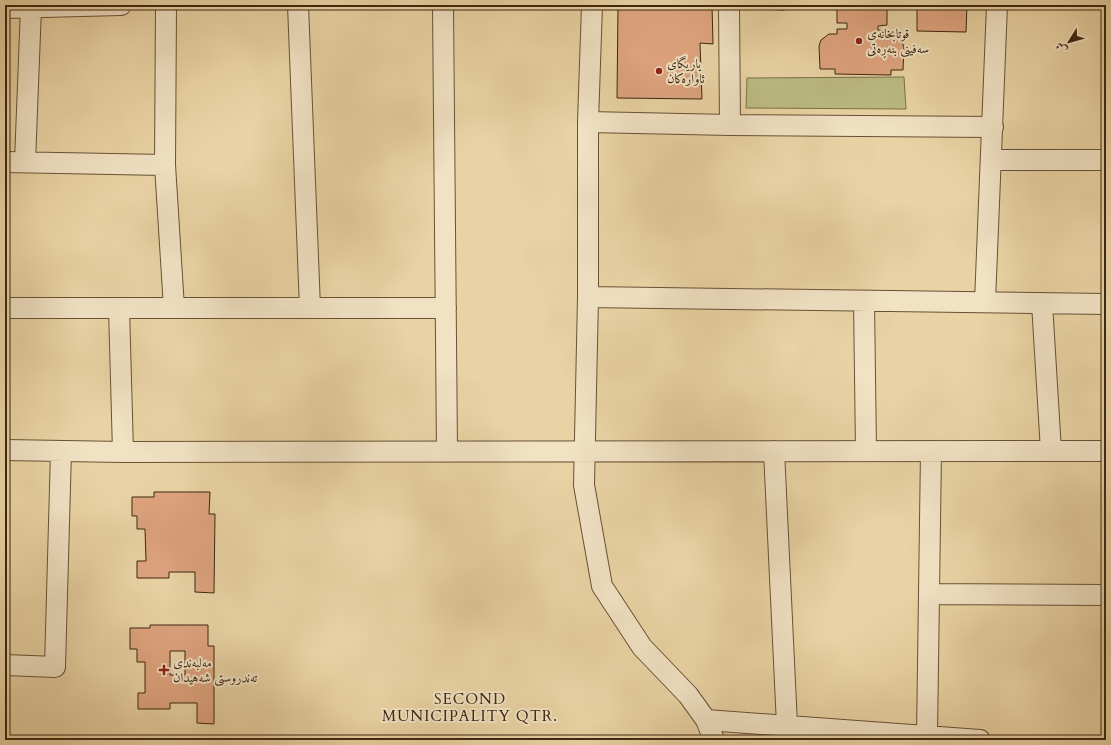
<svg xmlns="http://www.w3.org/2000/svg" width="1111" height="745" font-family="Cardo,Amiri,serif">
<rect width="100%" height="100%" fill="#e9d3a4"/>
<filter id="stains"><feTurbulence type="fractalNoise" baseFrequency=".005" numOctaves="4"/><feColorMatrix values="0 0 0 0 .2 0 0 0 0 .09 0 0 0 0 .02 0 0 0 .5 -.17"/></filter>
<radialGradient id="worn" r=".72"><stop offset=".6" stop-color="#630" stop-opacity="0"/><stop offset="1" stop-color="#630" stop-opacity=".3"/></radialGradient>
<path fill="#bbbb82" stroke="#7c7149" d="M904,77L906,109L746,108L747,78Z"/>
<path fill="#dea47f" stroke="#3d2710" fill-rule="evenodd" d="M618,5H712L713,44L700,43L702,99L617,98Z
M760,5H795L787,9L784,10L760,9Z
M837,5H887V25L878,26V30L893,32L901,40L904,47L903,70H891V75L835,74V69H820L819,46L821,40L829,34H837V29H847V23H837Z
M917,5H967L966,32L917,31Z
M154,492H210L209,514H215L214,593L195,592V572H169V578H137V561H146L145,529H137V516H132V497H154Z
M150,625H208V646H214V724L197,723V703H170V709H138V693H145V662H137V649H130V628H150ZM170,651H185V675H170Z"/>
<g fill="none" stroke-linecap="round" stroke-linejoin="round">
<g stroke="#685235" stroke-width="22">
<path id="minor" d="M166,5L165,165L174,308
M298,5L310,308
M443,5L447,451
M592,5L588,122V297L584,485L602,586L642,647L688,695L706,720L714,740
M729,5L730,125
M5,8L121,5
M588,122L730,125L993,127
M991,160H1106
M5,162L165,165
M25,162L31,7
M588,297L1106,304
M864,301L866,451
M985,302L997,5
M1042,303L1051,451
M5,308H446
M119,308L123,452
M5,450L123,452L1106,451
M774,451L787,725
M929,594L1106,595
M5,665L55,667L61,451
M706,720L980,740
M927,736L931,451"/>
</g>
<use href="#minor" stroke="#f1e2c4" stroke-width="20"/>
</g>
<g fill="#8f2418" stroke="#f1e2c4" stroke-width="1.5">
<circle cx="859" cy="41" r="4"/>
<circle cx="659" cy="71" r="4"/>
<path d="M162 664h4v4h4v4h-4v4h-4v-4h-4v-4h4z"/>
</g>
<g text-anchor="middle" dominant-baseline="central" stroke-width="4" stroke-linejoin="round" paint-order="stroke">
<g font-size="13" fill="#3d2710" stroke="#f1e2c4" text-anchor="start">
<text x="867" y="34">قوتابخانەی<tspan x="867" dy="15">سەفینی بنەڕەتی</tspan></text>
<text x="667" y="64">یاریگای<tspan x="667" dy="15">ئاوارەکان</tspan></text>
<text x="173" y="663">مەلبەندی<tspan x="173" dy="15">تەندروستی شەهیدان</tspan></text>
</g>
<g font-size="15" letter-spacing="1" fill="#3d2710" stroke="#f1e2c4">
<text x="470" y="699">SECOND<tspan x="470" dy="17">MUNICIPALITY QTR.</tspan></text>
</g>
</g>
<rect width="1111" height="745" fill="none" stroke="#e9d3a4" stroke-width="20"/>
<rect x="6" y="6" width="1099" height="733" fill="none" stroke="#3d2710" stroke-width="2"/>
<rect x="10" y="10" width="1091" height="725" fill="none" stroke="#3d2710"/>
<g transform="translate(1069 42) rotate(233)" stroke="#f1e2c4" stroke-width="3" paint-order="stroke">
<path d="M0-3L7 15L0 10L-7 15Z" fill="#3d2710"/>
<text y="-6" font-size="11" font-weight="bold" text-anchor="middle" fill="#3d2710">ش</text>
</g>
<rect width="100%" height="100%" filter="url(#stains)"/>
<rect width="100%" height="100%" fill="url(#worn)"/>
</svg>
